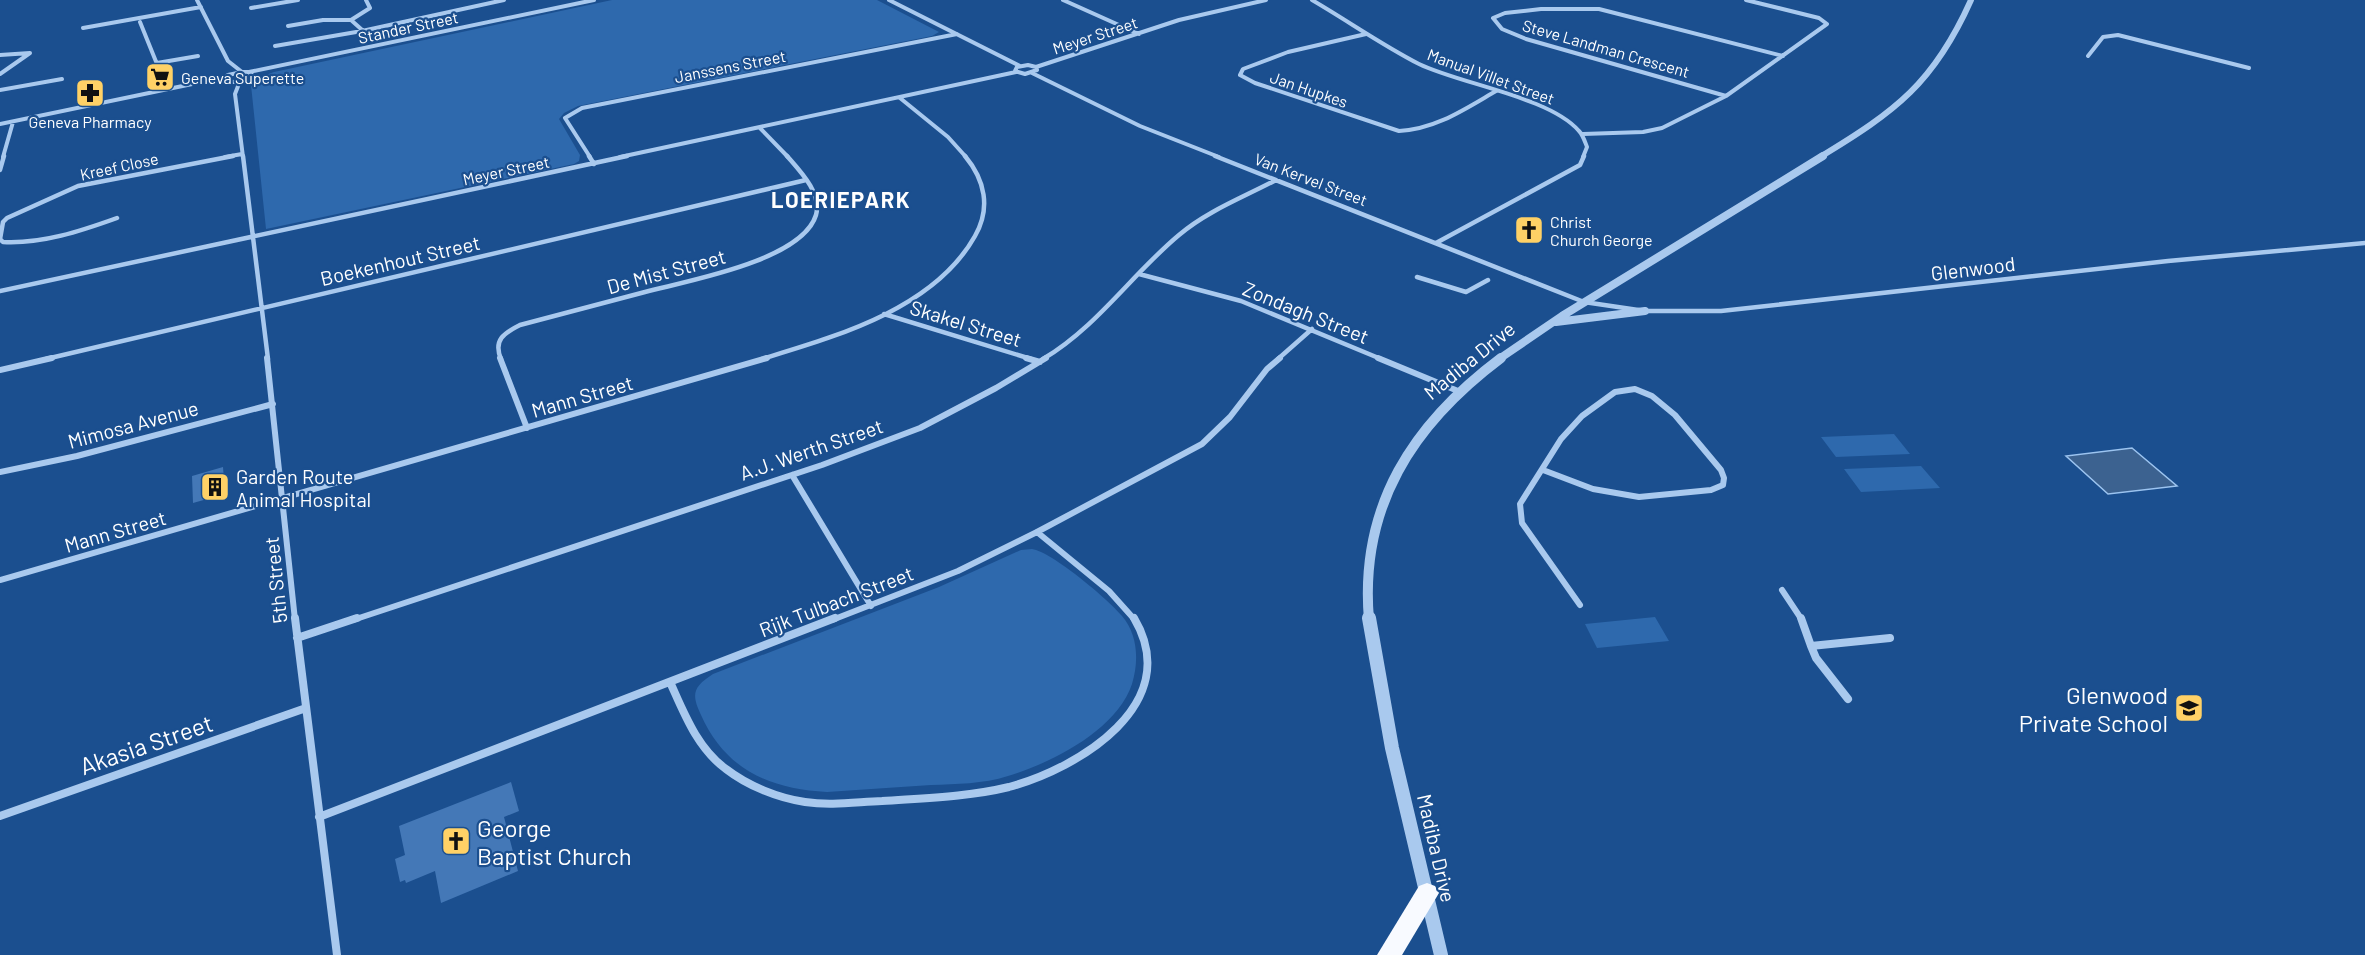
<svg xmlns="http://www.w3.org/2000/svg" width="2365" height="955" font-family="Barlow,sans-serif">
<rect width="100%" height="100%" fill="#1b4f8f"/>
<path fill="#2e69ad" d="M612,0H877L939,32L932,36L578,106L564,113L559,119L580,155L579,161L574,164L266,229L251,85L252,80L274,72Z
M1894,434L1910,454L1836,457L1821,437Z
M1921,466L1940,488L1861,492L1844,469Z
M1032,549C1052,552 1108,599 1122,616C1138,635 1139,661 1132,684C1116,731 1051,763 1008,776C983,784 956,784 931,785C896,787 861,790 827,792C769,789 725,769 701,715C691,694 693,687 713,674L939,587L1021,550Z
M1655,617L1669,641L1597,648L1585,624Z"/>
<path fill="#3c6290" stroke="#9cc4f0" stroke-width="1.5" d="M2132,448L2177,486L2108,494L2066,456Z"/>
<path fill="#4478b7" d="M223,467L225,494L193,503L192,476Z
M511,782L519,811L504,817L518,871L441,903L435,871L406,883L405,880L400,882L395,859L405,855L399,826Z"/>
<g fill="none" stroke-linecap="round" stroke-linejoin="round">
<path stroke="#a9c9ee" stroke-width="4" d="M197,0L228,61L242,72
M366,0L370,8L351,20L370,37
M889,0L1020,66
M1063,0L1139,34
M1312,0C1348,21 1382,45 1419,64C1460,84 1550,97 1579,131C1583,135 1585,142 1587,147L1583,157
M251,8L298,0
M140,22L159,69
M288,26L323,20H351
M83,28L201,7
M1366,34L1288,52L1243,69L1240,75L1255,83L1399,131C1436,129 1465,109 1496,91
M275,46L362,31L504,0
M0,55L30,53L0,74
M2088,56L2103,37L2118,35L2249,68
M157,63L198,56
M1028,65L1036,67L1037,70L1025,74L1015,71L1017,67Z
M1036,67L1179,20L1266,0
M242,72H249L252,75L234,82L220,80L228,75Z
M249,72L594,0
M1032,73L1140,126L1219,157
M240,81L235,94L243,157
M0,90L62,79
M1726,96L1526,39L1502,29L1493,18L1505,13L1541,9H1599L1783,56
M900,98L948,137L966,157
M0,124L221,78
M760,128L788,157
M1583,134L1643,132L1662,128L1726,96L1827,24L1819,18L1746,0
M3,157L13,122
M225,157L242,154
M590,157L565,118L582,108L957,34
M620,157L1016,72"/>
<path stroke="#a9c9ee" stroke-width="4.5" d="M243,156L268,359
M589,156L594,164
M1215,156L1584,302L1645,311H1721L2168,261L2365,243
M0,170L4,156
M117,218C81,231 42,244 3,242L0,239L3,222L7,218L78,186L233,156
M1436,243L1580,165L1584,156
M1139,274L1241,301L1381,359
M1417,277L1466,292L1488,280
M0,291L627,156
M884,314L1031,359
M46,359L806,180
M501,359C493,340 504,333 520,325C562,314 603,303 645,292C686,281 802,261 816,215C822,193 800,171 787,156
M762,359C837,336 934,309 975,236C991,208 985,180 965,156
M1043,359C1097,327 1132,274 1179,235C1207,211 1244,197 1276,180
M1278,359L1312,329"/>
<path stroke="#a9c9ee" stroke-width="6" d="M267,358L295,620
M500,358L527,428
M1026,358L1040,362
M1378,358L1458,391
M0,370L52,358
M1543,470L1593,489L1639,497L1711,490L1723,485L1724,478L1721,470L1675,415L1652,396L1635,389L1615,392L1582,416L1561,439L1520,504L1522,523L1580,605
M0,472L77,456L273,404
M792,475L871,606
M1037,532L1109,591L1135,620
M0,580L767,358
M1782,590L1802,620
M353,620L822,465L920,428L996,388L1046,358
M832,620L958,571L1037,532L1202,444L1230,417L1267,369L1280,358"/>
<path stroke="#a9c9ee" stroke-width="8" d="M295,618L337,955
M1801,618L1811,646L1890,638
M297,638L357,618
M1811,646L1816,658L1848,699
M670,682C684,713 697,748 726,769C748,786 778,798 805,802C831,806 856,802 882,801C924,798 968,797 1009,787C1079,768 1185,704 1134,618
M0,816L306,708
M319,817L835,618"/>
<path stroke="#a9c9ee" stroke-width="6" d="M1820,157C1896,111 1934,83 1971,0"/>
<path stroke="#a9c9ee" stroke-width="8" d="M1556,322L1645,311
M1499,359L1562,316L1823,156"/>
<path stroke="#a9c9ee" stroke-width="10" d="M1369,620C1359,506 1413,424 1501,358"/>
<path stroke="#a9c9ee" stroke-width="14" d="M1369,618L1392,748L1441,955"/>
<path fill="#f8faff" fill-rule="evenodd" d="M1427,883L1435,886L1439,893L1402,955H1377L1419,886Z"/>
</g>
<defs>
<g id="supermarket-square" transform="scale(1.5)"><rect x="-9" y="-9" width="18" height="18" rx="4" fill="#ffd166" stroke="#1b4f8f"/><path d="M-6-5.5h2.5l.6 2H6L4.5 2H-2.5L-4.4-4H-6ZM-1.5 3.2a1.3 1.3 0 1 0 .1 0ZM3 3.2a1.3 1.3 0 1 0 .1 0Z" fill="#111"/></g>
<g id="pharmacy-square" transform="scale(1.5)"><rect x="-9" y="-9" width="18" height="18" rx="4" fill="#ffd166" stroke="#1b4f8f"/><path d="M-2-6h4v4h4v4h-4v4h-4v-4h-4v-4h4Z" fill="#111"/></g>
<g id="church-square" transform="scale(1.5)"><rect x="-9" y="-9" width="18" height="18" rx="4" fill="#ffd166" stroke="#1b4f8f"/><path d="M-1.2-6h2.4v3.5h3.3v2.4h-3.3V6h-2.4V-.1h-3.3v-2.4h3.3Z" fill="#111"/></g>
<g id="building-square" transform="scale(1.5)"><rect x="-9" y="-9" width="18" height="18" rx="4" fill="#ffd166" stroke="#1b4f8f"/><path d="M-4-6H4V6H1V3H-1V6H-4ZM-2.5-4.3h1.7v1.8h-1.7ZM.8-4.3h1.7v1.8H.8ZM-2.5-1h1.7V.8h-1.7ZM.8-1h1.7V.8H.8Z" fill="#111"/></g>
<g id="school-square" transform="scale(1.5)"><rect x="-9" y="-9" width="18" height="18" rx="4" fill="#ffd166" stroke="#1b4f8f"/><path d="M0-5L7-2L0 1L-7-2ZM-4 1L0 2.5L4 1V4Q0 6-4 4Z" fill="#111"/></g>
</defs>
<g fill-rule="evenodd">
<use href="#supermarket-square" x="160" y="77"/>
<use href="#pharmacy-square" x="90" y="93"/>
<use href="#church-square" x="1529" y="230"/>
<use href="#building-square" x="215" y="487"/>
<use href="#school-square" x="2189" y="708"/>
<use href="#church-square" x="456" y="841"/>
</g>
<g text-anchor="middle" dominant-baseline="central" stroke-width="4.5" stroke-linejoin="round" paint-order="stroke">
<g font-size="16" fill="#fff" stroke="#1b4f8f">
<text transform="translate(408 27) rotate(-12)">Stander Street</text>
<text transform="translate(1095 35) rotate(-18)">Meyer Street</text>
<text transform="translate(1606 48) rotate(16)">Steve Landman Crescent</text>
<text transform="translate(730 66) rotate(-11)">Janssens Street</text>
<text transform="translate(1491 76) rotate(20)">Manual Villet Street</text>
<text transform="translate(1309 89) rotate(19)">Jan Hupkes</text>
<text transform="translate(119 166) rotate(-12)">Kreef Close</text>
<text transform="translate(506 170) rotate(-12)">Meyer Street</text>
<text transform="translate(1311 179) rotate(21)">Van Kervel Street</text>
</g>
<g font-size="16" fill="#fff" stroke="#1b4f8f" text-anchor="start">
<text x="181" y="77">Geneva Superette</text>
<text x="90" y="121" text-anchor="middle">Geneva Pharmacy</text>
<text x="1550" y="221">Christ<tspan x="1550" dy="18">Church George</tspan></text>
</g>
<g font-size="20" fill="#fff" stroke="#1b4f8f">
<text transform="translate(400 260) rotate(-13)">Boekenhout Street</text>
<text transform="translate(1973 268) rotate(-7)">Glenwood</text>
<text transform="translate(666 271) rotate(-15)">De Mist Street</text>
<text transform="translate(1306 312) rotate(22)">Zondagh Street</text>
<text transform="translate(966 323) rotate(17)">Skakel Street</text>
<text transform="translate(1469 360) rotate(-39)">Madiba Drive</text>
<text transform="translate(582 396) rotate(-16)">Mann Street</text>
<text transform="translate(133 424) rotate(-15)">Mimosa Avenue</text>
<text transform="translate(811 449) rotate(-19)">A.J. Werth Street</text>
<text transform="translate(115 531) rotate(-16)">Mann Street</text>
<text transform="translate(275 580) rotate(-96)">5th Street</text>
<text transform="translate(836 601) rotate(-21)">Rijk Tulbach Street</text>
<text transform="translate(1437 848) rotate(77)">Madiba Drive</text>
</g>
<g font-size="20" fill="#fff" stroke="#1b4f8f" text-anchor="start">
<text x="236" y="476">Garden Route<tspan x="236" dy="23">Animal Hospital</tspan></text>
</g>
<g font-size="22" font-weight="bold" letter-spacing="1.5" fill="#fff" stroke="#1b4f8f">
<text x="841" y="199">LOERIEPARK</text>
</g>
<g font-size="24" fill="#fff" stroke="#1b4f8f" text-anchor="end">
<text x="2168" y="694">Glenwood<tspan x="2168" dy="28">Private School</tspan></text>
<text x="477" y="827" text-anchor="start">George<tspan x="477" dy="28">Baptist Church</tspan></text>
</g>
<g font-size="24" fill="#fff" stroke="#1b4f8f">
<text transform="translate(146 744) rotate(-19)">Akasia Street</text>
</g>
</g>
</svg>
